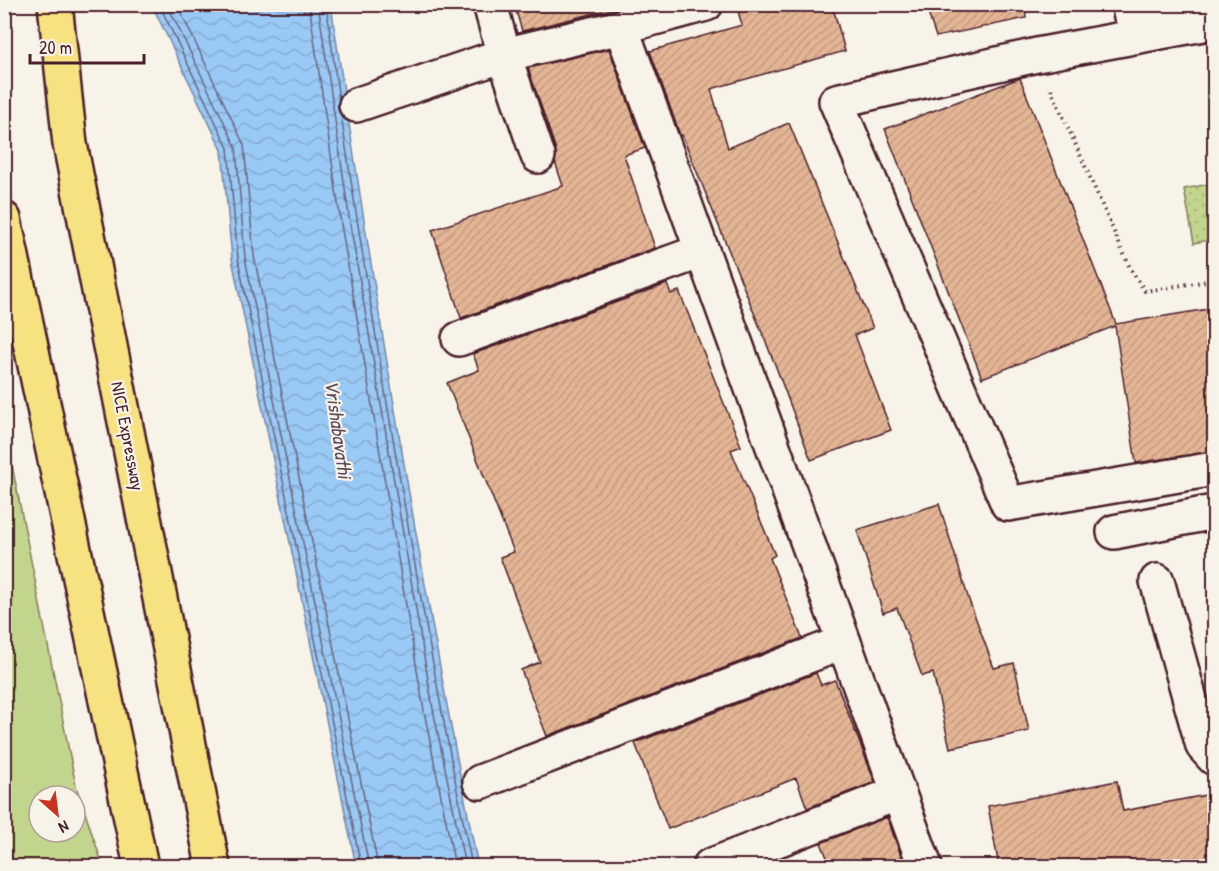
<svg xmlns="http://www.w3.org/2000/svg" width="1219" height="871" font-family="'Patrick Hand',sans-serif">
<defs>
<pattern id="park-dots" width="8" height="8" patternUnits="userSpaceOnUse" patternTransform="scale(1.5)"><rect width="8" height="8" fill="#c1d68c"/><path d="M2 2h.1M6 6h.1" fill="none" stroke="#a7b779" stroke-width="1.8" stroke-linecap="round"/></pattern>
<pattern id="water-waves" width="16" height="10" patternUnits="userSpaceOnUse" patternTransform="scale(1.5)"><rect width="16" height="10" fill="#99c9f5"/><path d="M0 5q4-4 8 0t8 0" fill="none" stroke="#85acd2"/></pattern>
<pattern id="building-hatch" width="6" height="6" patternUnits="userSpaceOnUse" patternTransform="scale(1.5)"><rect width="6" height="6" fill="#e3b594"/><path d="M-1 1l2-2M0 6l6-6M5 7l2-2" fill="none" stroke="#c49b80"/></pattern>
</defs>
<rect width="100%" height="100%" fill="#f7f3e8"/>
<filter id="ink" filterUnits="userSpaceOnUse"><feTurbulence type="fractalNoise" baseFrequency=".0167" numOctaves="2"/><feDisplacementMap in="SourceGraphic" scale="12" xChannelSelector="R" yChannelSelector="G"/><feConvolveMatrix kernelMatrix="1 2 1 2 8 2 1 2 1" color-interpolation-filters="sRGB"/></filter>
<g filter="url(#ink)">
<path fill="#c1d68c" stroke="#867a5c" stroke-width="1.5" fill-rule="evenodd" d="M4,425L76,786L103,866H14L5,841ZM39,796H75V832H39Z"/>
<path fill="url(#park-dots)" stroke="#867a5c" stroke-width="1.5" d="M1214,183V239L1194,243L1184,189Z"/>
<path fill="url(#water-waves)" stroke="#7985a4" stroke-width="1.5" d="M152,5H331C374,293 421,581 478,866H356L232,259L222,150Z"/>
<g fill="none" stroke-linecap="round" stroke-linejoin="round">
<path stroke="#6a637c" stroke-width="1.5" d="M159,4L228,148L238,259L361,866
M167,4L236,147L245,258L369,866
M177,4L244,145L254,256L378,866
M309,4L341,224L424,711L455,866
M318,4L350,223L433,709L465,866
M326,4L339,100
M341,115C379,366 422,617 472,866"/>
</g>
<path fill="url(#building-hatch)" stroke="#4a1f2b" stroke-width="1.5" d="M514,4H632L522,31Z
M760,4H832L845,51L711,89L728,148L789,123L873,328L855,335L891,430L811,460L776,367L682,135H680L650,51L742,25L738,11Z
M925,4H1025L1026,18L936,37Z
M609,49L645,148L624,155L655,248L461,318L432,230L563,186L555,162L556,150L528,68Z
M1020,78L1116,324L1215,308V451L1136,463L1115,326L982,378L885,129Z
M667,284L671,294L679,291L741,446L731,450L775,555L770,558L802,638L547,736L521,670L540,662L500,557L514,552L447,383L479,370L473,354Z
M939,504L969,600L994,668L1014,663L1029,731L950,748L933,673L922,676L897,608L883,613L857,530Z
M816,673L821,685L835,680L875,782L807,808L796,778L668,829L635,743Z
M1117,781L1123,811L1206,795L1215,839V867H999L988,806Z
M887,817L905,867H831L821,843Z"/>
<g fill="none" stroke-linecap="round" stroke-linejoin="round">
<g stroke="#4a1f2b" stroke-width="38">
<path id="minor" d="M490,4L504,55L538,156
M706,4L621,27L925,866
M1130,13L1169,4
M1214,22L1037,55L836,101L1008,504L1214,469
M356,105L504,55L621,27
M459,339L702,251
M1114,532L1214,512
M1157,581L1203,746L1214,758
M480,782L844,642
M710,866L898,793"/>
</g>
<g stroke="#4a1f2b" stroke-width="38">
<path id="highway" d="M55,4L70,144L213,866
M4,219L141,866"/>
</g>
<path stroke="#4a1f2b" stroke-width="4" stroke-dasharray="1.5 4.5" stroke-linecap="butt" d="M1051,89L1130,268L1145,291L1214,280"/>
<use href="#minor" stroke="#f7f3e8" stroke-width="33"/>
<use href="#highway" stroke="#f7e281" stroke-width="33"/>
</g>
</g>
<g text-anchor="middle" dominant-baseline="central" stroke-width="4.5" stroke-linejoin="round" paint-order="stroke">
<g font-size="18" fill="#4a1f2b" stroke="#f7f3e8">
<text transform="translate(128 436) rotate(79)">NICE Expressway</text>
</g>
<g font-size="20" font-style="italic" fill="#5e4a5e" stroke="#f7f3e8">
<text transform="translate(339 429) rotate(82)">Vrishabavathi</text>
</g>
</g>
<rect width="1219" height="871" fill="none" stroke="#f7f3e8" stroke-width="24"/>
<rect x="12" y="12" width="1195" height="847" fill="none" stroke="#4a1f2b" stroke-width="2" filter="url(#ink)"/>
<g transform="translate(57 814) rotate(152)"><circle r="28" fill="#f7f3e8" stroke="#b29e9c" stroke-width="1.5"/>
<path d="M0-4.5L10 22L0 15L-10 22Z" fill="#c8321e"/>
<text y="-9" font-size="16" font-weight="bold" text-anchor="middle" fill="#4a1f2b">N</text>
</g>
<path d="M30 54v9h114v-9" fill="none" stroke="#4a1f2b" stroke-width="3"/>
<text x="39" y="54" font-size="18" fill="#4a1f2b" stroke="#f7f3e8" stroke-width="4.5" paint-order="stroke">20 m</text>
</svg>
